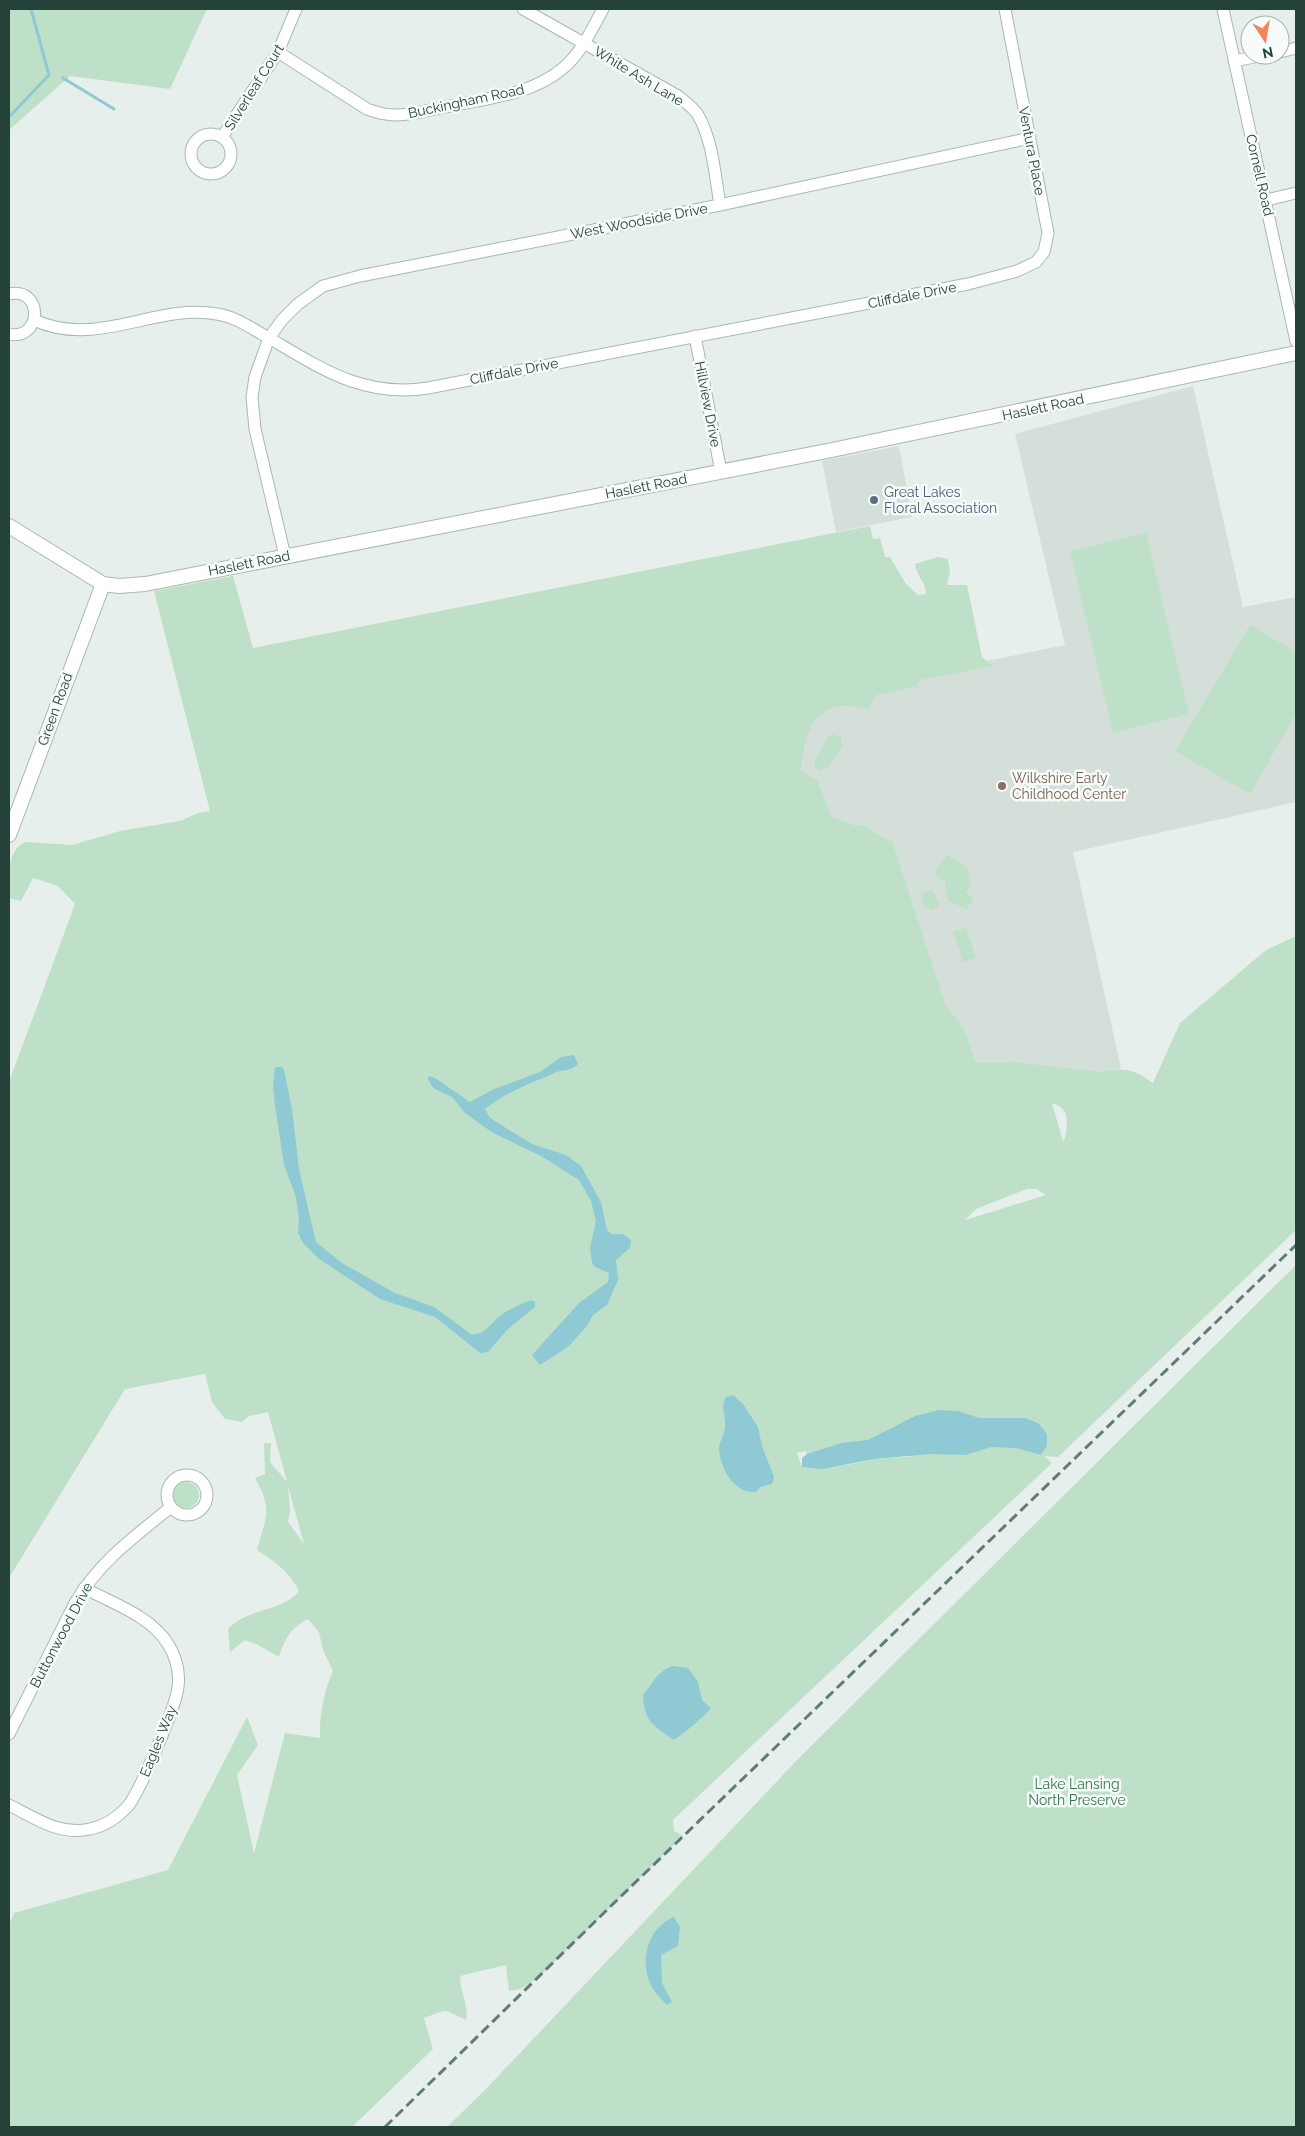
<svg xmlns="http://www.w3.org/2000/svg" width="1305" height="2136" font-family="Raleway,sans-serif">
<rect width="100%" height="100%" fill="#e6efeb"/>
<path fill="#d4dfda" d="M1193,386L1243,607L1296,597V802L1073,852L1121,1068L1047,1084L932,1068L875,835H809L783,724L794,700L1065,645L1015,434Z
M899,446L912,517L836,532L822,461Z"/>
<path fill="#bfe0c8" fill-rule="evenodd" d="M9,9H207L170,89L70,76L9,130Z
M870,526L873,539L880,538L885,557H890L906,584L918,595L926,594C926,581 916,576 915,564L938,557L948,559L950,571L947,585H967L982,657L993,666L920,680L917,686L877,695L867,709C816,695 805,729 801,771L818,781L831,817L856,826L864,825L874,833L892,841L945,1004L964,1029L976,1063L1014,1062L1100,1072C1124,1067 1134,1069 1153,1083L1180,1023L1266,950L1296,936V1230L1058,1457L1044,1456L1052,1463L673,1820L674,1831L683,1836L538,1978L520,1989L509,1991L506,1965L460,1976C460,1991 469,2005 466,2020C441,2009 452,2008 424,2018L433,2049L352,2127H9V1925L14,1913L168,1870L247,1717L258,1745L237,1775L254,1853L285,1733L320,1738C319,1716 324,1691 333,1671L323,1650L319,1632L308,1619C290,1628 285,1639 279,1657L256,1644L245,1640L230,1652L228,1629C246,1609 286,1610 299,1591C290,1572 274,1561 257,1550C266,1517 273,1510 255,1478L265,1474L264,1443H271L270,1462L287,1482L268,1412L249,1416L242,1422L225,1419L212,1402L205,1374L125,1389L9,1578V1082L75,904L58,886L33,878L21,901L9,898C9,879 5,851 26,842L72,845L120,831L180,821L198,813L210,811L154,591L233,576L253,648ZM1052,1103C1070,1108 1068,1122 1065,1138L1063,1141ZM1027,1189H1037L1046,1195L965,1220L976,1209ZM806,1451L807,1454L916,1456L875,1459L847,1465L802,1467L797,1453ZM288,1486L304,1544L288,1522L290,1511Z
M1146,533L1189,714L1113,733L1070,551Z
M1250,625L1296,652V714L1250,794L1175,751Z
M833,734L841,737L842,746L828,767L819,771L815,767L814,761L829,736Z
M947,855L967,868L971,885L966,892L973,898L967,909L948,901L945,881L937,877L935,872Z
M932,890L939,903L938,907L932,910L923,905L921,893Z
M966,928L976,958L963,962L953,932Z
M1296,1265V2127H447L484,2091L799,1758Z
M173 1495a13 13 0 1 1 26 0a13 13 0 1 1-26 0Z"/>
<path fill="#8ec9d4" d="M574,1055L578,1064C571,1072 562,1069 554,1073C530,1084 505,1092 485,1109L490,1118L532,1144L566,1155L581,1166L601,1202L607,1230L612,1234H623L631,1240L630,1248L616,1260L618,1280L607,1305L593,1315L586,1327L568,1347L540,1365L532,1355L579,1303L608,1282L609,1273L595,1267L592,1263L590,1248L596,1221L591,1201L579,1180L541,1156L493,1133L465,1113L452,1097L433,1088L428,1079L429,1076L435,1078L470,1102L494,1089L540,1072L561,1057Z
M275,1067H282L284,1070L292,1109L299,1169L316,1242L342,1263L395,1293L434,1307L471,1334C484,1336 491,1323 500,1316C509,1309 521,1304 532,1300L535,1302V1307L508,1329L488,1352L480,1353L435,1317L380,1299L319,1259L303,1243L298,1233L299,1220L296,1197L284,1165L275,1106L273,1086Z
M733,1395L743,1404L758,1427L762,1446L774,1477L772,1484L760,1487L756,1492C734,1494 720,1468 719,1449C719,1442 725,1434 725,1427C726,1416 720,1407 726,1397Z
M939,1410L958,1411L979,1418H1025L1038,1423L1047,1434V1446L1041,1455L1016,1448L991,1447L965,1455L931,1454L875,1459L822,1469L802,1467V1458L807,1454L841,1443L868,1440L915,1416Z
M673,1666L688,1668L698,1682L702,1700L711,1708C707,1714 681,1736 674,1740C654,1726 644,1722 643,1695C655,1681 655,1673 673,1666Z
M674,1917L680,1927L678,1946L661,1955L662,1983L672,2002L667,2005C662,1999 655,1994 652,1987C638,1962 648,1927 674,1917Z"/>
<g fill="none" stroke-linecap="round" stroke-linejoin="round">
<path stroke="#8ec9d4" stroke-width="3" d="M63,78L114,109
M9,117L49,75L31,9"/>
<g stroke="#a8b8b2" stroke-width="13">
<path id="minor" d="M523,9L678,96C685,102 693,107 698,115C713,141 715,176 720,205
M1223,9L1296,341
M278,52L367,109C377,113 386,115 397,115C415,115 433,109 450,106C488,98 531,95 562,69C581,54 592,29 603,9
M1280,52L1296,48
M1234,61L1264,55
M191 154a20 20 0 1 1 40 0a20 20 0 1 1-40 0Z
M222,137L278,52L296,9
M1266,200L1296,193
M9,294C44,287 42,341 9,334
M34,320C97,349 155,303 217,314C237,317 252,329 269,338C322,369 364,398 428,388L968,284L1017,271L1036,262L1044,252L1048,233L1005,9
M695,336L721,472
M285,556L255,429L252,397L255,377L269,338L282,320L298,304L323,286L360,276L720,205L1030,138
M167 1495a20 20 0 1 1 40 0a20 20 0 1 1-40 0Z
M9,1734L75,1603C100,1561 134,1537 171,1507
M9,1805C35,1818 60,1836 90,1829C105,1826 118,1817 128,1806C140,1791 176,1707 178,1687C180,1672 176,1657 168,1644C151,1616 112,1603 84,1588"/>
</g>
<g stroke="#a8b8b2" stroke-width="16">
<path id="tertiary" d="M9,526L103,584L119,586L145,584L832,450L1296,353
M9,835L103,584"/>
</g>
<use href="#minor" stroke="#fff" stroke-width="11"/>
<use href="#tertiary" stroke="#fff" stroke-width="14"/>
<path stroke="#5f7d75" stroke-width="3" stroke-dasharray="10 5" stroke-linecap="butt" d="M385,2127L614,1903L1296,1245"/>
</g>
<circle fill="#5c6f8a" stroke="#f7fbf9" stroke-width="2" cx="874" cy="500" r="5"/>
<circle fill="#8d6e63" stroke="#f7fbf9" stroke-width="2" cx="1002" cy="786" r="5"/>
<g text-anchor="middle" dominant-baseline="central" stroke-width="5" stroke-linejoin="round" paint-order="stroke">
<g font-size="14" fill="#24423a" stroke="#f7fbf9">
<text transform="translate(639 76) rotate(31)">White Ash Lane</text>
<text transform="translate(254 87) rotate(-58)">Silverleaf Court</text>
<text transform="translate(466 101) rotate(-12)">Buckingham Road</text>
<text transform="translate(1032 151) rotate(79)">Ventura Place</text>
<text transform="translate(1260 175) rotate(77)">Cornell Road</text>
<text transform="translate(639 221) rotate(-11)">West Woodside Drive</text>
<text transform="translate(912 295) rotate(-11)">Cliffdale Drive</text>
<text transform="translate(514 371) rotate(-11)">Cliffdale Drive</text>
<text transform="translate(708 404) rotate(79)">Hillview Drive</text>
<text transform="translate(1043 407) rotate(-12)">Haslett Road</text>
<text transform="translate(646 486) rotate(-11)">Haslett Road</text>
<text transform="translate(249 563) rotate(-11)">Haslett Road</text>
<text transform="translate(55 709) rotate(-70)">Green Road</text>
<text transform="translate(61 1635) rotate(-62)">Buttonwood Drive</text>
<text transform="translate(158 1741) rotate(-68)">Eagles Way</text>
</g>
<g font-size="14" fill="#4e5e75" stroke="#f7fbf9" text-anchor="start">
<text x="884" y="492">Great Lakes<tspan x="884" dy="16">Floral Association</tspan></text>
</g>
<g font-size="14" fill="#785e54" stroke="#f7fbf9" text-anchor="start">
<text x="1012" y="778">Wilkshire Early<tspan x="1012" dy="16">Childhood Center</tspan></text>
</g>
<g font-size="14" fill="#2d7a4b" stroke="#f7fbf9">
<text x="1077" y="1784">Lake Lansing<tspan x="1077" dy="16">North Preserve</tspan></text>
</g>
</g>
<rect width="1305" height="2136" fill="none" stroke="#24423a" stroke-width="20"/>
<g transform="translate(1265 40) rotate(168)"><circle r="24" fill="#f7fbf9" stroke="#a3b1ad"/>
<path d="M0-4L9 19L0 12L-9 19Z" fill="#f4845f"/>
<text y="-8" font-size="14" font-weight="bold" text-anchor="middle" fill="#24423a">N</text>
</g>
</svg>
